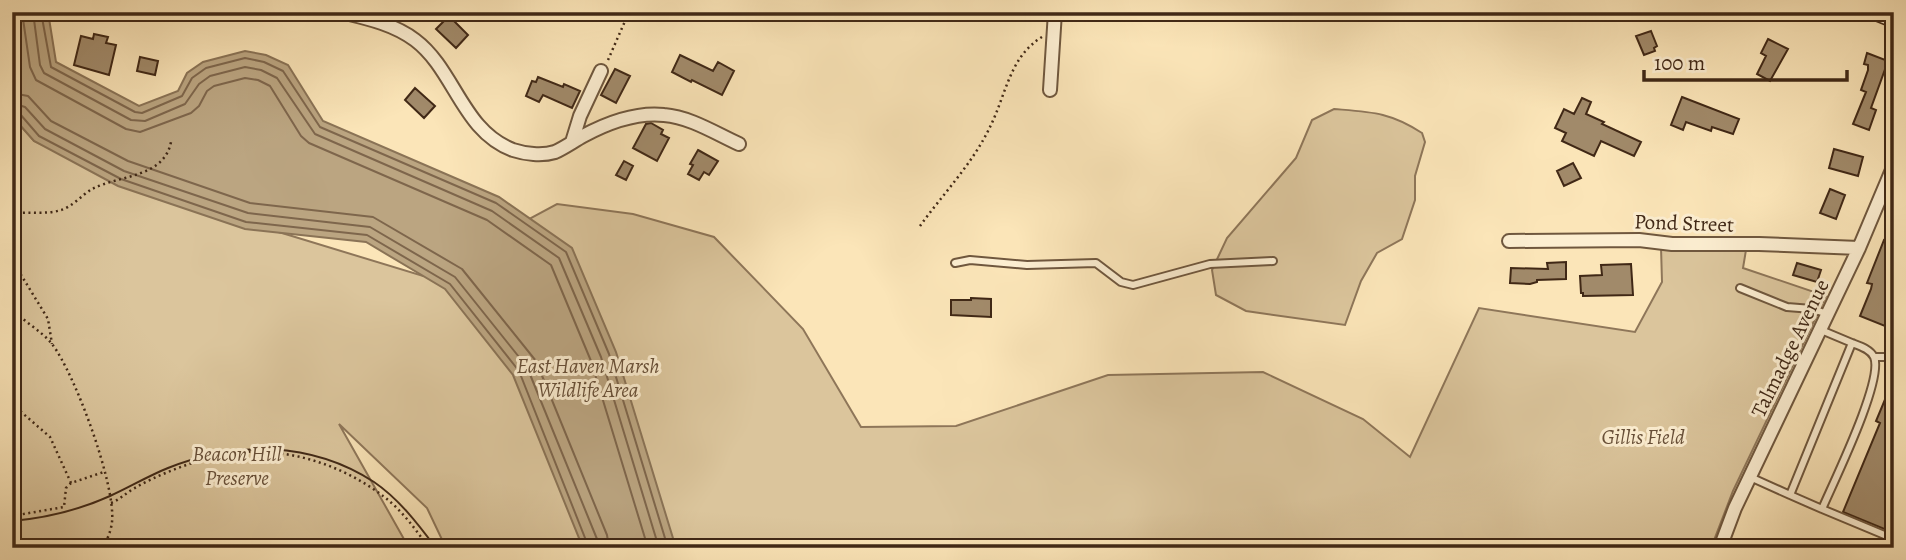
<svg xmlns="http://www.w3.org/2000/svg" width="1906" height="560" font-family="Alegreya,serif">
<rect width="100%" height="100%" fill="#fbe5b8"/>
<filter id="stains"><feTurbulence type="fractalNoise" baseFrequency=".00286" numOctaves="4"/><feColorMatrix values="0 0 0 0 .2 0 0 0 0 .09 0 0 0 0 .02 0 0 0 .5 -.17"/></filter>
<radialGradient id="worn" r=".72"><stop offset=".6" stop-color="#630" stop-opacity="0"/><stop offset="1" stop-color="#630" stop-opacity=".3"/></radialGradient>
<path fill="#dbc59c" stroke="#8e7659" stroke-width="2" d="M1334,109C1371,112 1390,112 1422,133L1425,142L1415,176V200L1402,239L1377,253L1361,281L1345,325L1246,311L1216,295L1212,270L1227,238L1296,158L1312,120Z
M12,116L34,141L170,203L282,233L423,276L557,204L633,214L714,237L803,329L861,427L956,426L1108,375L1263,372L1363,419L1410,457L1479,308L1635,332L1662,282L1661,247L1746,250L1743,268L1826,296L1733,491L1711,548H446L427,508L339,424L409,548H12Z"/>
<path fill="#bba581" stroke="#8a7356" stroke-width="2" d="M12,12H48L56,62L139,106L178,91L187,73L203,62L245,51L266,55L288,65L323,121L499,197L572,248L616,352L676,548H583L513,375L445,289L366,242L245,229L118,186L34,141L12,116Z"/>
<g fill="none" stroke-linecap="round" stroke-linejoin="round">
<path stroke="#7e664c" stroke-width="2" d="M22,12L30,67L36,80L126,129L140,132L191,113L199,106L207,91L214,86L245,78L258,80L270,86L301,136L309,143L487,220L551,265L591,361L648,548
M33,12L40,65L44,73L131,120L145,121L185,104L199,84L210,76L245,67L261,70L277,78L315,134L492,211L559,258L601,357L659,548
M41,12L51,67L135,112L142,113L182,96L192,78L206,68L245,58L264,62L283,71L320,127L496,203L566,252L609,354L668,548
M12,93L28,96L51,121L128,161L250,203L373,217L462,269L536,361L607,535L609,548
M12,103L25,107L45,129L124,171L248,213L370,227L455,277L527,367L597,539L598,548
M12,112L20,114L39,136L121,179L246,222L367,235L450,284L519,371L589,548"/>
</g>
<path fill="#a18a6a" stroke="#402816" stroke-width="2" d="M449,16L468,35L456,48L436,29Z
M1651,31L1657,46L1654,48L1655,51L1644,55L1636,36Z
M94,34L108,37L106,43L116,45L109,75L74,65L81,36L93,39Z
M1768,39L1788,49L1770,81L1757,74L1766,56L1761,53Z
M1867,53L1888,61L1871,108L1876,110L1869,130L1853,124L1866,92L1861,90L1868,70V65L1864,64Z
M680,55L713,71L718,62L734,71L722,95L692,80L691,82L672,72Z
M140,57L158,61L155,75L137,71Z
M615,69L630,76L616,103L601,95Z
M538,77L563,87L564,84L580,91L572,108L543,95L539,102L526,96L532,81L536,82Z
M415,88L435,106L424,118L405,100Z
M1682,97L1739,119L1733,134L1712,127L1711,131L1686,122L1683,130L1671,125Z
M1582,98L1591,102L1586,114L1604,122L1602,124L1641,142L1634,156L1601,141L1594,156L1562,141L1566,133L1555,128L1564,109L1574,114Z
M651,123L663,130L661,134L669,138L657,161L633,148L646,124Z
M1834,149L1863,157L1858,176L1829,168Z
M698,150L718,161L709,175L704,172L699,180L688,174L693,165L690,164Z
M624,161L633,166L626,180L616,175Z
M1573,163L1581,178L1564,186L1557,171Z
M1830,189L1845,195L1836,219L1820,213Z
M1884,240L1894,243V291L1888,307L1892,309L1885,326L1860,316L1871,289L1872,284L1867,283Z
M1566,262V279L1537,280V282L1530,284L1510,283L1511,268L1548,269L1547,263Z
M1797,263L1821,270L1817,282L1793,275Z
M1631,264L1633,295L1583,296V293H1581L1580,276L1602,275L1601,265Z
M971,298L991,299V317L951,315V300H971Z
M1894,378V533L1843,512L1880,423L1876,421Z"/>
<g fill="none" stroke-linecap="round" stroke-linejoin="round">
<g stroke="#6f573e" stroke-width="10">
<path id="service" d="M955,263L970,260L1027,265L1096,263L1121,282L1133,285L1210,264L1273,261
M1740,288L1787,307L1812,309L1828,314
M1874,357H1894
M1750,477L1790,495L1852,343L1821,330
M1790,495L1822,509C1833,483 1884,380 1874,357C1870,349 1860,346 1852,343
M1822,509L1894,539"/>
</g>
<g stroke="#6f573e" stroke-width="16">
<path id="minor" d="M341,12C366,18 394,24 415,40C455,70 462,131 513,150C525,154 542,156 555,152C564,148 574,141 583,136C607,123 636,112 664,115C690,117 715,133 739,144
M1050,90L1055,12
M572,142L580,116L601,71
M1509,241L1639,240L1672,244H1759L1859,248
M1720,548L1735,508L1859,248L1894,165"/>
</g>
<g stroke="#402816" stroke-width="21">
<path id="secondary" d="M1879,12L1894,18"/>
</g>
<path stroke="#402816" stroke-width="2.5" stroke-dasharray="2 3.5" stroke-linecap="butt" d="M608,60L629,12
M12,214C28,211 46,215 61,210C72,207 82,195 92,189C119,175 164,178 171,142
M920,226C943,194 972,164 989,129C1006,96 1009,57 1042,37
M12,260L48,319L52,344
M12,308C23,322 41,330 52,344C75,374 116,485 112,522C111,531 107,540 103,548
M12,404L50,437L71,483
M111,503C119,500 125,494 133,489C155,476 182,466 207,458C266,441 335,459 383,496C401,509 416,530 429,548
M12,516L64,507L66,488L71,483L104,472"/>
<use href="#service" stroke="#fceed1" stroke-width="6"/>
<use href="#minor" stroke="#fceed1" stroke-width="12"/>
<use href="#secondary" stroke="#fceed1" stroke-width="18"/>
<path stroke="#402816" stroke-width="2" d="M12,521C46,518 79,510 110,496C130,487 148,476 168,468C236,441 311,441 374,482C399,499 418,524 436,548"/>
</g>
<g text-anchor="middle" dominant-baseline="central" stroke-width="6" stroke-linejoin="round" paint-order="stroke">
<g font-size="21" fill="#402816" stroke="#fceed1">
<text transform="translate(1684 223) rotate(2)">Pond Street</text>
<text transform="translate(1790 348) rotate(-64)">Talmadge Avenue</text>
</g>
<g font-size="21" font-style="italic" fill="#674f38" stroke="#fceed1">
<text x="588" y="366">East Haven Marsh<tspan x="588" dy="24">Wildlife Area</tspan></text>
<text x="1643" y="437">Gillis Field</text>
<text x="237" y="454">Beacon Hill<tspan x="237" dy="24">Preserve</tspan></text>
</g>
</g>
<rect width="1906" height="560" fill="none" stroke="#fbe5b8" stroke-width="42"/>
<rect x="14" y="14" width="1878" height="532" fill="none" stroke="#402816" stroke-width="3.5"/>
<rect x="21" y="21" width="1864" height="518" fill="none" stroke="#402816" stroke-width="2"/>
<path d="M1644 70v10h203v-10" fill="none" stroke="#402816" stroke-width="3.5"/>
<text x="1654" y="70" font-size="21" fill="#402816" stroke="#fceed1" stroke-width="5" paint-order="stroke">100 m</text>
<rect width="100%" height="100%" filter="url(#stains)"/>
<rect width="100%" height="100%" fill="url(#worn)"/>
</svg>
